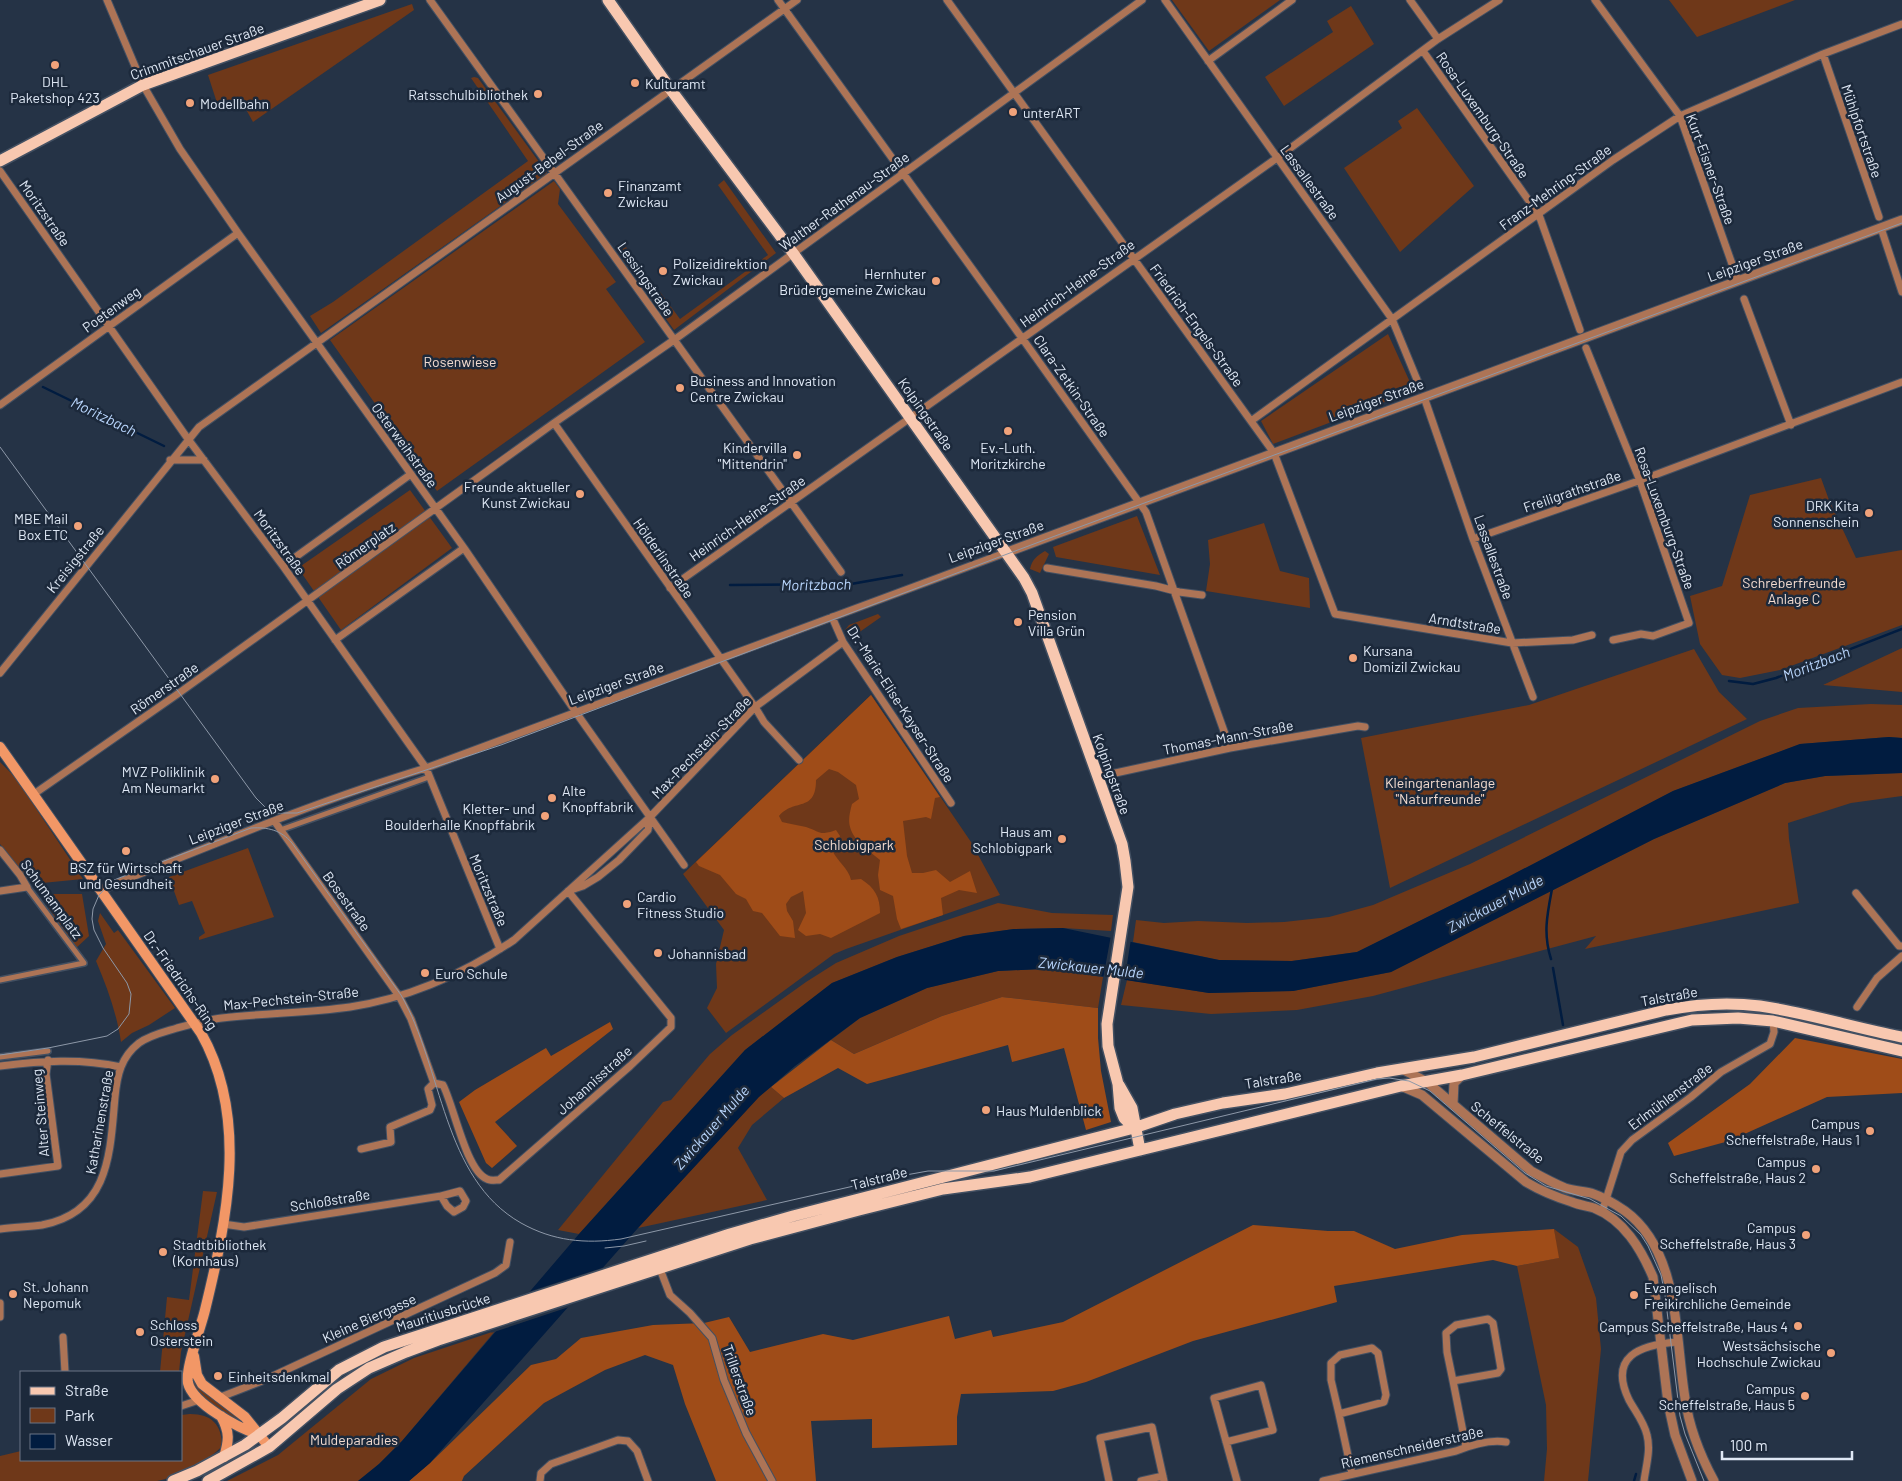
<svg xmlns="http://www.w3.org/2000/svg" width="1902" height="1481" font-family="Barlow,sans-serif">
<rect width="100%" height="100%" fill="#253346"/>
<path fill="#6f3819" d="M1172,0H1280L1209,51Z
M1669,0H1795L1697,37Z
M412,4L414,10L253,122L242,102L218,106L208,75Z
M1351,6L1374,44L1284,106L1265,77L1333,32L1327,21Z
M474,77L478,78L547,173L321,333L310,316L333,302L528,161L471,78Z
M1417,108L1474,186L1400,252L1344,168L1402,128L1398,121Z
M724,180L776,253L674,330L652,299L660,292L680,319L768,255L718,185Z
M554,181L560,189L558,204L616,282L606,289L645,342L437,491L330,340Z
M626,247L652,284L644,289L618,252Z
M1388,334L1414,391L1273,444L1261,421Z
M1821,478L1829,500L1856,558L1902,550V625L1780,670L1740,678L1722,675L1700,644L1690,596L1722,586L1750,495Z
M410,490L452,548L341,630L298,568Z
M1137,516L1160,575L1056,557L1053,547Z
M1264,523L1280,571L1309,578L1310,608L1206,591L1210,564L1208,540Z
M1045,551L1049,554L1040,573L1030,569C1032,559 1037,556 1045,551Z
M878,614L881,617L851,638L845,630L849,625Z
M1902,648V692L1823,685Z
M1694,649L1719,692L1747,719L1390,888L1361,738L1529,705Z
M871,695L971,842L1000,895L846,949L834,954L726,1033L707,1008L717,988L716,964L724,930L683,874Z
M1871,704L1902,705V738L1889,737L1800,744L1673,791L1508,877L1357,952L1292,961L1219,960L1133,942L1136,920L1164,923L1198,921L1247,923L1284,922L1329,917L1373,905L1470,864L1760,721L1798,708Z
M0,762L15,777L83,879L32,884L0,844Z
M1902,773V796L1851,803L1788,823L1789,839L1799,903L1585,949L1596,936L1373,996L1297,1010L1211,1014L1121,1005L1127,980L1209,993L1293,991L1391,972L1654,839L1785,783L1825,776Z
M248,848L274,917L199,940V937L205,933L192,901L179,905L169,877Z
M40,894H82L89,936L75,949Z
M998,903L1052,913L1113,915L1111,931L1063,928L1014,929L964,936L897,957L832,983L745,1050L579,1234L558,1230L663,1102L671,1100L710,1054L732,1035L806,982L836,963L899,936Z
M100,913L114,933L118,930L175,1008L149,1025L132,1033L121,1042C117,1014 107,987 96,961L106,944L98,921Z
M1042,969L1103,977L1098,1008L1002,997L942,1016L854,1054L831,1040L860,1018L927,988L998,971Z
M771,1087L784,1098L752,1125L738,1148L767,1200L638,1228L759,1096Z
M203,1191L217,1192L181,1352L179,1372H160L167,1297L189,1300Z
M1554,1229L1578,1247L1596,1298L1601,1349L1588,1481H1544L1547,1449L1546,1405L1517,1266L1558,1258Z
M495,1331L402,1441L379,1464L358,1481H227L278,1455L371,1379L414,1358Z
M192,1376L244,1421L241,1425C223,1412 196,1400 192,1376Z
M190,1414C212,1414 222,1425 222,1446C210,1460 175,1478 157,1481H0V1456L21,1451V1460H181V1415Z"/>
<path fill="#9f4c18" d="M871,695L940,797L935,798L931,819L926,817L903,821L907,856L912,873H923L936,870L950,882L970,871L977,893L959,890L941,898L943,915L901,929L897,919L893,896L880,890L878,875L880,860L870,852L867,840H857C847,827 848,819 852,804L859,799L856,785L838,772L829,769L816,780C816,813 794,798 779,816L782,822C789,824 798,825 806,827C821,832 819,836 836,830L840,836L836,846L832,850C837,861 849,869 851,880L861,879C875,888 880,897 880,913L831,938L820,934L806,936L798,930L806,913L803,891L791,897L786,904L787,911L793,921L795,938L780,936L762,913L753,911L746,899L736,894L720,875L699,866L696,862Z
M1002,997L1098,1008V1038L1101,1071L1111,1122L1086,1130L1064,1048L1012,1062L1008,1045L867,1084L838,1068L784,1098L771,1087L831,1040L854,1054L942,1016Z
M610,1022L613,1029L495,1122L517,1146L492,1168L486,1163L459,1102L475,1090L546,1048L551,1056Z
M1795,1038L1902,1059V1093L1827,1097L1729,1141L1674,1156L1668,1143L1750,1084Z
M1253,1225L1328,1231H1354L1395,1249L1462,1235L1554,1229L1559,1258L1517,1266L1493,1260L1334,1286L1337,1302L1193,1341L1086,1382L1053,1391L961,1394L957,1417V1445L872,1448V1419L811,1421L816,1481H716L685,1404L673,1365L645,1355L605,1370L544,1403L464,1476L462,1481H409L430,1463L531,1365L556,1359L581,1338L653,1325L704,1323L729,1317L750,1352L823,1334L853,1340L949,1316L955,1339L991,1330L993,1337L1063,1322Z"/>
<path fill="#011c40" d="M1889,737L1902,738V773L1825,776L1785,783L1654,839L1391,972L1293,991L1209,993L1087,974L1042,969L998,971L927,988L860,1018L795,1066L759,1097L638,1228L430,1463L409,1481H358L379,1464L402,1441L579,1234L745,1050L832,983L897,957L964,936L1014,929L1063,928L1219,960L1292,961L1357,952L1508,877L1673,791L1800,744Z"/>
<path fill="#253346" d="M1111,935L1131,939L1124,983L1103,979Z
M608,1266L572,1306L491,1333L525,1293Z"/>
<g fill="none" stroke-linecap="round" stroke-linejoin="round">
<path stroke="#011c40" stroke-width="2.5" d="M43,387L164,446
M730,585L851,584L902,575
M1729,681L1753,684L1776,678L1902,629
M1551,959C1543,934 1547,915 1552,889
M1553,968L1563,1025
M1634,1481L1636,1474"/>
<g stroke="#435062" stroke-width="8">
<path id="pedestrian" d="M283,829L429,777
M0,980L84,963L27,887
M0,1057L48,1051"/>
</g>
<g stroke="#435062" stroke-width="9">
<path id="minor" d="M107,0L143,85L180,149L238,233L464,548L575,711L684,865
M430,0L841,572
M778,0L1022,338L1146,512L1230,748
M947,0L1274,453L1335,614L1512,643L1573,640L1592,635
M1165,0L1392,319L1420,387
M1410,0L1438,39
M1595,0L1680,116L1738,281
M1423,51L1539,215L1580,330
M1823,54L1879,217
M1208,61L1292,0
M0,171L188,439L283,566L426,768L500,949
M1881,228L1902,292
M1744,299L1791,425
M1586,348L1640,481L1689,623L1653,636L1641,634L1613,640
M1424,397L1473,539L1533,697
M0,405L238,233
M1251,421L1613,160L1680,116L1823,54L1902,24
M554,423L755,707L764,722L799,760
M170,460H204
M1473,539L1644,479L1902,382
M283,566L411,474
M1047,568L1156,586L1179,592L1202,595
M670,588L1277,158L1438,39L1499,0
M832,617L843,642L951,803
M335,640L464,548
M0,673L199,427L797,0
M1097,777L1230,748L1358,726L1365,727
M34,794L179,693L554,423L674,340L1142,0
M275,822L399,996L411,1019L434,1083
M0,850L20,875L27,887L0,891
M571,890L583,886L598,877L619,860L648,830L650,817
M101,891L122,881C222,841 323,799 426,768L1005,553
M1856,893L1899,946H1902
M1857,1007L1877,978L1902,956
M0,1066C41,1061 80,1058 121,1067
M434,1083L443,1085C454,1106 466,1171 487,1179C490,1181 496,1180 499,1180L630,1066L671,1027V1018L568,891
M361,1149L391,1142L390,1127L430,1110L432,1105L428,1089L434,1083
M0,1174L58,1166L46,1074L48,1060
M1602,1212L1621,1152L1632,1140L1691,1097L1721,1072L1770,1044L1774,1032L1773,1021
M223,1224L244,1227L441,1196L460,1191L466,1201L463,1207L454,1212L447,1206L441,1196
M0,1229C14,1227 28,1227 42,1225C110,1212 110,1153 115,1097C117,1075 121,1057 139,1043C150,1035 164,1032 177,1028C192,1024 207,1020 222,1018C264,1013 308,1013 350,1007C409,998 465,973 514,940L650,817L755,707L843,642
M660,1269L670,1295L690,1313L712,1338L724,1380L746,1433L772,1481
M0,1303V1317
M63,1337L65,1372
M1453,1381L1447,1352L1446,1333L1456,1325L1488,1319L1493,1323L1501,1369L1498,1373L1453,1381L1466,1447
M218,1398L262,1381L495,1273L506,1265L510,1242
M181,1406L199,1400
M1339,1414L1331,1380V1363L1340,1355L1372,1348L1378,1353L1386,1395L1384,1402L1339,1414L1352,1474
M1226,1442L1273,1430L1261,1385L1214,1398L1237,1481
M540,1481L541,1473L551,1464L618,1440L628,1441L637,1451L648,1481
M1109,1481L1100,1438L1152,1427L1164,1481
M1141,1481L1163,1476
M1323,1481L1456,1451C1471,1445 1490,1439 1506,1442
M1644,1481C1646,1466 1651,1450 1647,1435C1644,1422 1635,1411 1629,1400C1608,1356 1640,1345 1677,1342"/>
</g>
<g stroke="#435062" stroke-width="11">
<path id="tertiary" d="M1005,553L1902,220
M1402,1069L1427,1082L1531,1171C1542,1177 1553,1183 1565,1188C1574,1191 1583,1191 1591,1193C1603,1197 1615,1204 1625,1211C1680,1251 1675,1338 1685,1398C1689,1427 1700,1455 1714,1481
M1401,1086L1422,1095L1526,1182C1541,1191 1556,1197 1572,1202C1579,1205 1587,1206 1594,1208C1624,1220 1641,1249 1653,1277L1668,1403L1675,1435L1692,1481
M1453,1104L1454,1083L1462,1075"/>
</g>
<g stroke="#435062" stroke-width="12">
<path id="secondary" d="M0,747L201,1033C249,1118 227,1220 205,1310C201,1327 185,1369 188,1383C193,1404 240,1429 260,1435
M194,1356L197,1375L202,1384L245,1417L269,1447
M221,1416C230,1432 229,1441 224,1457"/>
</g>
<g stroke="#435062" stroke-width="14">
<path id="primary" d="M608,0L671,90L793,253L1024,578L1032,593L1122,844L1125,861L1128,887L1107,1024L1108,1046L1118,1084L1120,1108L1124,1118L1134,1128
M0,161L143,85L380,0
M1119,1085L1132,1108L1140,1150
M173,1481L197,1471L245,1445L282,1418L339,1370L384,1347L730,1234L793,1216L1134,1128L1175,1114L1223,1103L1285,1094L1377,1073L1474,1057L1666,1010C1697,1004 1729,1002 1760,1006C1808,1013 1855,1028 1902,1037
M208,1481L269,1447L337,1389L369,1368L406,1352L438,1340L750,1239L859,1210L943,1189L1030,1177L1401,1086L1462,1075L1692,1020L1738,1018L1773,1021L1902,1051"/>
</g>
<use href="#pedestrian" stroke="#ad7456" stroke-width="5"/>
<use href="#minor" stroke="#ad7456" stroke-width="7"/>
<use href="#tertiary" stroke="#ad7456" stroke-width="9"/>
<use href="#secondary" stroke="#f29766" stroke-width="10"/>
<use href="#primary" stroke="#f8c8b0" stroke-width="11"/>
<path stroke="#8d98a8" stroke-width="1" d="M0,447L256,798L268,810L276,813H297L501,745L1047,539L1902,223
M0,1055L48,1048L107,1036L118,1029L129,1014L131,994L127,983L103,948L94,930L92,919L93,909L99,895L114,880L251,828C268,827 281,830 292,843L401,995C443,1068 442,1178 521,1223C553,1241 585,1244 621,1239L889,1178L928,1171H994L1377,1079L1389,1078L1409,1081L1430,1091L1525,1173L1546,1186L1590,1199L1621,1216L1641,1235L1648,1246L1661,1275L1665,1295L1680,1416L1685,1434L1704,1481
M605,1248L624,1246L646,1241"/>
</g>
<g fill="#f0a27a" stroke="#1c293b" stroke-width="2">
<circle cx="55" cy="65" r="5"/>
<circle cx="635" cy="83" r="5"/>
<circle cx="538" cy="94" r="5"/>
<circle cx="190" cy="103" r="5"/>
<circle cx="1013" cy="112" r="5"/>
<circle cx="608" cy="193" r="5"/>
<circle cx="663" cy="271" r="5"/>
<circle cx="936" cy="281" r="5"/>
<circle cx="680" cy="388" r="5"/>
<circle cx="1008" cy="431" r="5"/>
<circle cx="797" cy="455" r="5"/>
<circle cx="580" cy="494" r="5"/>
<circle cx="1869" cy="513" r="5"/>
<circle cx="78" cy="526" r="5"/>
<circle cx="1018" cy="622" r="5"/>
<circle cx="1353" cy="658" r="5"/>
<circle cx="215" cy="779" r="5"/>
<circle cx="552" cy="798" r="5"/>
<circle cx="545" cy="816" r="5"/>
<circle cx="1062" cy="839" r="5"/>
<circle cx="126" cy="851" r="5"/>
<circle cx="627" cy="904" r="5"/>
<circle cx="658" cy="953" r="5"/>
<circle cx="425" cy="973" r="5"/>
<circle cx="986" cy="1110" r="5"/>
<circle cx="1870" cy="1131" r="5"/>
<circle cx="1816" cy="1169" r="5"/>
<circle cx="1806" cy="1235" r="5"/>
<circle cx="163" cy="1252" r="5"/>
<circle cx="13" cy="1294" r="5"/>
<circle cx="1634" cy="1295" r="5"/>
<circle cx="1798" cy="1326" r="5"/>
<circle cx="140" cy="1332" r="5"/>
<circle cx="1831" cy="1353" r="5"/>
<circle cx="218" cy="1376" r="5"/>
<circle cx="1805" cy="1396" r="5"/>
</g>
<g text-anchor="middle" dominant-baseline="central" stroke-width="5" stroke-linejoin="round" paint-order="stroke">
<g font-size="14" fill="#dfe8f5" stroke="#1c293b">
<text transform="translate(197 51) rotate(-20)">Crimmitschauer Straße</text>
<text transform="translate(1483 115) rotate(55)">Rosa-Luxemburg-Straße</text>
<text transform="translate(1862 131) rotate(71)">Mühlpfortstraße</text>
<text transform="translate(549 161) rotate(-36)">August-Bebel-Straße</text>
<text transform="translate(1711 169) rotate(70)">Kurt-Eisner-Straße</text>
<text transform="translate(1310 182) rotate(54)">Lassallestraße</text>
<text transform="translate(1555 187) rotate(-36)">Franz-Mehring-Straße</text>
<text transform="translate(844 201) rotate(-36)">Walther-Rathenau-Straße</text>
<text transform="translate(45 213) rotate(55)">Moritzstraße</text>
<text transform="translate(1755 260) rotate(-20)">Leipziger Straße</text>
<text transform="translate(646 279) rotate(55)">Lessingstraße</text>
<text transform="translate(1077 283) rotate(-36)">Heinrich-Heine-Straße</text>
<text transform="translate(111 309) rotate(-36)">Poetenweg</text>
<text transform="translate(1197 325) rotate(54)">Friedrich-Engels-Straße</text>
<text transform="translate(1072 386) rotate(55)">Clara-Zetkin-Straße</text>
<text transform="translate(1376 400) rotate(-20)">Leipziger Straße</text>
<text transform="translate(926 414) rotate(55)">Kolpingstraße</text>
<text transform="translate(405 445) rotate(54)">Osterweihstraße</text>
<text transform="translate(1572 491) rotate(-19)">Freiligrathstraße</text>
<text transform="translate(747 518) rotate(-35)">Heinrich-Heine-Straße</text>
<text transform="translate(1665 518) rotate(70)">Rosa-Luxemburg-Straße</text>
<text transform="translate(996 541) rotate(-20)">Leipziger Straße</text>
<text transform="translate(280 542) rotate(54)">Moritzstraße</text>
<text transform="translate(365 545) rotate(-35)">Römerplatz</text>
<text transform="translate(1494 557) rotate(70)">Lassallestraße</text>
<text transform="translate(664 558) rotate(55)">Hölderlinstraße</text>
<text transform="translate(75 559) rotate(-51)">Kreisigstraße</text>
<text transform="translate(1465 623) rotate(9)">Arndtstraße</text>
<text transform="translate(616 683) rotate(-20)">Leipziger Straße</text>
<text transform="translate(164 688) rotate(-35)">Römerstraße</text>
<text transform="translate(901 704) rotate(57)">Dr.-Marie-Elise-Kayser-Straße</text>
<text transform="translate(1228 737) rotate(-11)">Thomas-Mann-Straße</text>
<text transform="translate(701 747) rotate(-46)">Max-Pechstein-Straße</text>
<text transform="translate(1112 774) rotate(70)">Kolpingstraße</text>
<text transform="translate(236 822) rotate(-21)">Leipziger Straße</text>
<text transform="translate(489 890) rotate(67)">Moritzstraße</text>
<text transform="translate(52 899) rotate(54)">Schumannplatz</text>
<text transform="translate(347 901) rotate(54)">Bosestraße</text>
<text transform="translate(181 980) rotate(55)">Dr.-Friedrichs-Ring</text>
<text transform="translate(1669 996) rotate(-10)">Talstraße</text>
<text transform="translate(291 998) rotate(-6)">Max-Pechstein-Straße</text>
<text transform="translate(1273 1079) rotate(-9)">Talstraße</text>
<text transform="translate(594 1080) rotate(-42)">Johannisstraße</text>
<text transform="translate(1670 1096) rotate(-37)">Erlmühlenstraße</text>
<text transform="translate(40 1113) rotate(-95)">Alter Steinweg</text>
<text transform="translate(99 1122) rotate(-80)">Katharinenstraße</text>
<text transform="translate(1508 1132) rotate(39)">Scheffelstraße</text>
<text transform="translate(879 1178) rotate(-14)">Talstraße</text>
<text transform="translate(330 1200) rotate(-9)">Schloßstraße</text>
<text transform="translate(443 1312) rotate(-18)">Mauritiusbrücke</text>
<text transform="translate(369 1318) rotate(-24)">Kleine Biergasse</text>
<text transform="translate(740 1380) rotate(70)">Trillerstraße</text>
<text transform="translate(1412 1447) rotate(-13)">Riemenschneiderstraße</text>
</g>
<g font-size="14" fill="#dfe8f5" stroke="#1c293b" text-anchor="start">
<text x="55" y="81" text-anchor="middle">DHL<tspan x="55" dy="16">Paketshop 423</tspan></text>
<text x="645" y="83">Kulturamt</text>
<text x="528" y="94" text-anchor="end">Ratsschulbibliothek</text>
<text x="200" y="103">Modellbahn</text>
<text x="1023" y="112">unterART</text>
<text x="618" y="185">Finanzamt<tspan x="618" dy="16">Zwickau</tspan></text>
<text x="673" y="263">Polizeidirektion<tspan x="673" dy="16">Zwickau</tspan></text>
<text x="926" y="273" text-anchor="end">Hernhuter<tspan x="926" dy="16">Brüdergemeine Zwickau</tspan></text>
<text x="690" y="380">Business and Innovation<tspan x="690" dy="16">Centre Zwickau</tspan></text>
<text x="787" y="447" text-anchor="end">Kindervilla<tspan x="787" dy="16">"Mittendrin"</tspan></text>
<text x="1008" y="447" text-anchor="middle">Ev.-Luth.<tspan x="1008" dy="16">Moritzkirche</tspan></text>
<text x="570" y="486" text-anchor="end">Freunde aktueller<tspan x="570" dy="16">Kunst Zwickau</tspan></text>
<text x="1859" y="505" text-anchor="end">DRK Kita<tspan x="1859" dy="16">Sonnenschein</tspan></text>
<text x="68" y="518" text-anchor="end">MBE Mail<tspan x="68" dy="16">Box ETC</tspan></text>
<text x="1028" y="614">Pension<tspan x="1028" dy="16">Villa Grün</tspan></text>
<text x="1363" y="650">Kursana<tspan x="1363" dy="16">Domizil Zwickau</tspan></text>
<text x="205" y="771" text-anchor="end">MVZ Poliklinik<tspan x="205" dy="16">Am Neumarkt</tspan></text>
<text x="562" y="790">Alte<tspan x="562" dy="16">Knopffabrik</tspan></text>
<text x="535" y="808" text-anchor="end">Kletter- und<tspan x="535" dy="16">Boulderhalle Knopffabrik</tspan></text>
<text x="1052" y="831" text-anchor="end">Haus am<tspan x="1052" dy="16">Schlobigpark</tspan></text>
<text x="126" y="867" text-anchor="middle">BSZ für Wirtschaft<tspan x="126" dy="16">und Gesundheit</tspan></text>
<text x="637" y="896">Cardio<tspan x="637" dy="16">Fitness Studio</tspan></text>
<text x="668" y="953">Johannisbad</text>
<text x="435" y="973">Euro Schule</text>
<text x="996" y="1110">Haus Muldenblick</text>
<text x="1860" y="1123" text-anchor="end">Campus<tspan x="1860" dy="16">Scheffelstraße, Haus 1</tspan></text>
<text x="1806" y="1161" text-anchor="end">Campus<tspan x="1806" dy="16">Scheffelstraße, Haus 2</tspan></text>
<text x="1796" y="1227" text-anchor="end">Campus<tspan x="1796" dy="16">Scheffelstraße, Haus 3</tspan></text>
<text x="173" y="1244">Stadtbibliothek<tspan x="173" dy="16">(Kornhaus)</tspan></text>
<text x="23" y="1286">St. Johann<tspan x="23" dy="16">Nepomuk</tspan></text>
<text x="1644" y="1287">Evangelisch<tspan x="1644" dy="16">Freikirchliche Gemeinde</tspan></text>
<text x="150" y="1324">Schloss<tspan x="150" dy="16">Osterstein</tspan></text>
<text x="1788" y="1326" text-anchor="end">Campus Scheffelstraße, Haus 4</text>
<text x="1821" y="1345" text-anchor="end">Westsächsische<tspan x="1821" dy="16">Hochschule Zwickau</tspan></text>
<text x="228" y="1376">Einheitsdenkmal</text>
<text x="1795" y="1388" text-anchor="end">Campus<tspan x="1795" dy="16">Scheffelstraße, Haus 5</tspan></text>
</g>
<g font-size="14" fill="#f4dcd0" stroke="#1c293b">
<text x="460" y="361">Rosenwiese</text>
<text x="1794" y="582">Schreberfreunde<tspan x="1794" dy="16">Anlage C</tspan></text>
<text x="1440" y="782">Kleingartenanlage<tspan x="1440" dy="16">"Naturfreunde"</tspan></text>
<text x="854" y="844">Schlobigpark</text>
<text x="354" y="1439">Muldeparadies</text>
</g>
<g font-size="15" font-style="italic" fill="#b9d6fd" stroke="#1c293b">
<text transform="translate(104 416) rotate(26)">Moritzbach</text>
<text transform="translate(816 584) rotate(-1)">Moritzbach</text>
<text transform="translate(1816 663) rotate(-21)">Moritzbach</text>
<text transform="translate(1495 903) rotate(-28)">Zwickauer Mulde</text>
<text transform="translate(1091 967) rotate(6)">Zwickauer Mulde</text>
<text transform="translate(711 1127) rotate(-49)">Zwickauer Mulde</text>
</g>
</g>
<rect x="20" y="1371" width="162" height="90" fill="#1c293b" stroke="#6a7585"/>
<rect x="30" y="1387" width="25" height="8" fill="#f8c8b0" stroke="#6a7585"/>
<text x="65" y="1396" font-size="15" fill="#dfe8f5">Straße</text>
<rect x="30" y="1408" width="25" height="15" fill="#6f3819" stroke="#6a7585"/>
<text x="65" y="1421" font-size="15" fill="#dfe8f5">Park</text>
<rect x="30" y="1434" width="25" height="15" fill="#011c40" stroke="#6a7585"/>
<text x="65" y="1446" font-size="15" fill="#dfe8f5">Wasser</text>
<path d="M1722 1451v8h130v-8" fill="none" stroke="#dfe8f5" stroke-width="2.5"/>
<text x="1730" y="1451" font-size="15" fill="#dfe8f5" stroke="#1c293b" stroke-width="4" paint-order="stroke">100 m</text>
</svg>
